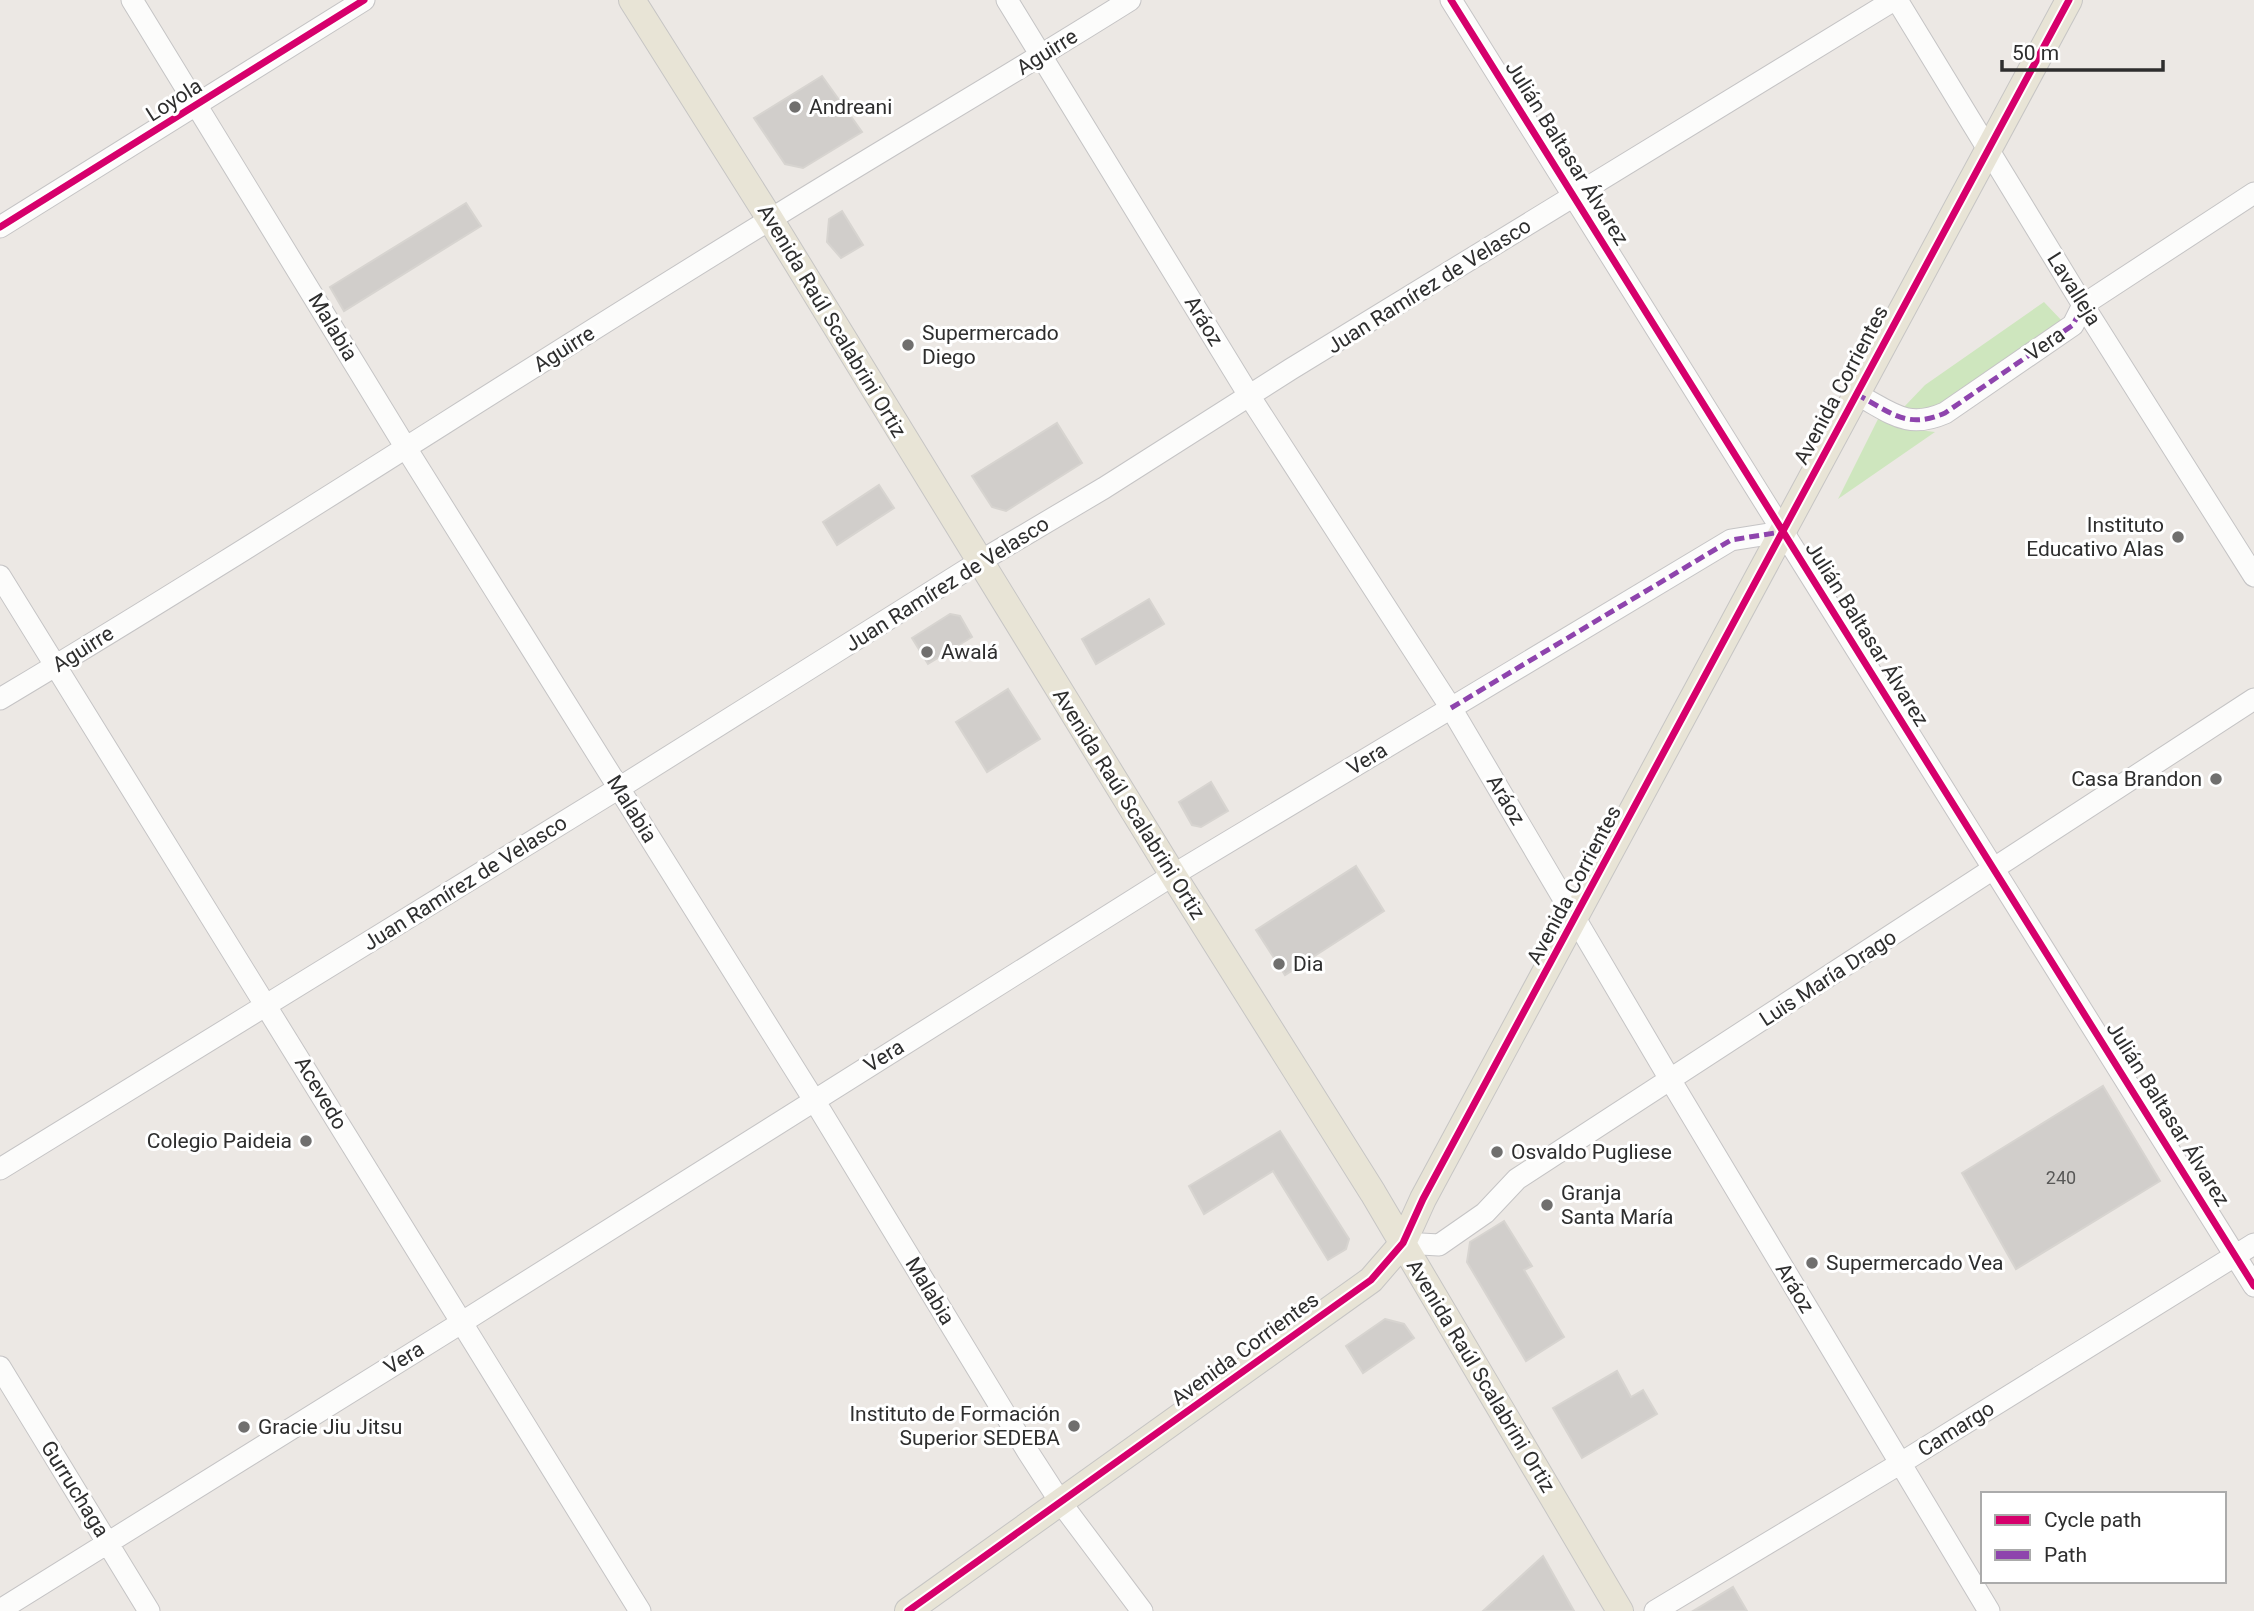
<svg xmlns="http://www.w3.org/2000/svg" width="2254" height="1611" font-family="Roboto,sans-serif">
<rect width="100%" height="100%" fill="#ece8e4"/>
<path fill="#cee6be" d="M2044,302L2064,323L1950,404L1917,412L1904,407L1925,385Z
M1879,417L1903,428L1935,432L1838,499Z"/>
<path fill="#d1cecb" stroke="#d7d4d0" stroke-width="2" d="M822,76L862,132L803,168L785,164L754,118Z
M466,203L481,226L344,311L330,287Z
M842,211L863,245L841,258L827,242L829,219Z
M1057,423L1082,463L1006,511L992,507L972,476Z
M879,485L894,508L837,545L823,522Z
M1149,599L1164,624L1096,664L1082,639Z
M950,614L960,616L972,637L928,664L912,638Z
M1008,689L1040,739L987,772L956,722Z
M1211,782L1228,811L1201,827L1192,825L1179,802Z
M1356,866L1384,911L1285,975L1256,930Z
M2103,1086L2160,1181L2016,1269L1962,1173Z
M1280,1131L1349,1239L1346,1249L1328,1260L1273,1171L1204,1214L1189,1186Z
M1504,1221L1532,1266L1524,1270L1564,1337L1526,1361L1467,1262L1470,1242Z
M1385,1319L1404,1324L1414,1338L1363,1373L1346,1346Z
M1617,1371L1631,1397L1643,1390L1657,1414L1582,1458L1553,1408Z
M1543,1556L1574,1611H1483Z
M1733,1587L1747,1611H1693Z"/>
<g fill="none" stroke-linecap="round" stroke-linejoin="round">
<g stroke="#c5c4c5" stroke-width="23">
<path id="minor" d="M132,0L406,448L814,1100L1028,1452L1061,1503L1142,1611
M1007,0L1250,397L1451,708L1671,1081L1989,1611
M1451,0L2254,1286
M1897,0L2083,305L2254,576
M0,227L364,0
M1856,394C1891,412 1906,430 1945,413L2073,325L2083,305L2254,193
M0,576L640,1611
M0,699C260,544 513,377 771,219C890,145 1011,75 1130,0
M0,1169L619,788L979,562L1104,488L1291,369L1894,0
M1403,1243L1439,1245L1485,1213L1517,1179L2254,699
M0,1367L149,1611
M0,1610L461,1323L1173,875L1731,540L1781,532
M1655,1611L1901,1463L2254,1244"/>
</g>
<g stroke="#c6c5c4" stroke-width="28">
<path id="major" d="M632,0L770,219L1173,875L1373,1193L1620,1611
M908,1611L1371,1280L1403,1243L1423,1199C1641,801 1852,399 2069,0"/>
</g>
<use href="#minor" stroke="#fcfcfb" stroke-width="21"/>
<use href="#major" stroke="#e8e4d6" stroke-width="26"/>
<path stroke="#8e44ad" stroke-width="5" stroke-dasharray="10 5" stroke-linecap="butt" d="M1856,394C1891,412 1906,430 1945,413L2073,325L2083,305
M1451,708L1731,540L1781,532"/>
<g stroke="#fff" stroke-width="11">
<path id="cycleway" d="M1451,0L2254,1286
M0,227L364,0
M908,1611L1371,1280L1403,1243L1423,1199C1641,801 1852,399 2069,0"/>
</g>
<use href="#cycleway" stroke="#d6006c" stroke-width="7"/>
</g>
<g fill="#706f6e" stroke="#fff" stroke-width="2.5">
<circle cx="795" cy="107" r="7"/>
<circle cx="908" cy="345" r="7"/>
<circle cx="2178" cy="537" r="7"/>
<circle cx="927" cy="652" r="7"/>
<circle cx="2216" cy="779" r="7"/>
<circle cx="1279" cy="964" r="7"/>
<circle cx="306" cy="1141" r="7"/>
<circle cx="1497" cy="1152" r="7"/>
<circle cx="1547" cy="1205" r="7"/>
<circle cx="1812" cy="1263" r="7"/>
<circle cx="1074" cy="1426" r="7"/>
<circle cx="244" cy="1427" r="7"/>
</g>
<g text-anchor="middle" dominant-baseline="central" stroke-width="6" stroke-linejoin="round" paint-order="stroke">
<g font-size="18" fill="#585857">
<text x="2061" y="1177">240</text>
</g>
<g font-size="21" fill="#2e2e2e" stroke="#fff">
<text transform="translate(1047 52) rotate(-32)">Aguirre</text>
<text transform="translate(174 100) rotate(-32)">Loyola</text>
<text transform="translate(1567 153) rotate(58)">Julián Baltasar Álvarez</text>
<text transform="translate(1429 286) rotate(-32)">Juan Ramírez de Velasco</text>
<text transform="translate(2074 289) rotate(58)">Lavalleja</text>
<text transform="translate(832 321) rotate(59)">Avenida Raúl Scalabrini Ortiz</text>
<text transform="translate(1204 321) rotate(59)">Aráoz</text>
<text transform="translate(333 327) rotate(59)">Malabia</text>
<text transform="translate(2045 344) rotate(-35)">Vera</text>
<text transform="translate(564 349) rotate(-32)">Aguirre</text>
<text transform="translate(1841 385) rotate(-62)">Avenida Corrientes</text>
<text transform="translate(947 584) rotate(-32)">Juan Ramírez de Velasco</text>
<text transform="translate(1867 634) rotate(58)">Julián Baltasar Álvarez</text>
<text transform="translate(83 649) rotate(-32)">Aguirre</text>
<text transform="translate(1367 759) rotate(-31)">Vera</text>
<text transform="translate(1506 800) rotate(59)">Aráoz</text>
<text transform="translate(1129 804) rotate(58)">Avenida Raúl Scalabrini Ortiz</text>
<text transform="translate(632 809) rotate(58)">Malabia</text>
<text transform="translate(465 883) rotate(-32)">Juan Ramírez de Velasco</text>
<text transform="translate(1574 885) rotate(-62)">Avenida Corrientes</text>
<text transform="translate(1828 978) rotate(-33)">Luis María Drago</text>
<text transform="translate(884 1056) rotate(-32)">Vera</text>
<text transform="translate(321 1093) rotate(59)">Acevedo</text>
<text transform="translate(2168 1114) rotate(58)">Julián Baltasar Álvarez</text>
<text transform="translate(1795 1288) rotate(59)">Aráoz</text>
<text transform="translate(930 1291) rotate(59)">Malabia</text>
<text transform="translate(1245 1349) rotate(-36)">Avenida Corrientes</text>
<text transform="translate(404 1358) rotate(-32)">Vera</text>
<text transform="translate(1481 1376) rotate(59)">Avenida Raúl Scalabrini Ortiz</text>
<text transform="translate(1956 1429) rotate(-32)">Camargo</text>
<text transform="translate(75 1489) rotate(58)">Gurruchaga</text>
</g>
<g font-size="21" fill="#2e2e2e" stroke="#fff" text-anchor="start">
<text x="809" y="107">Andreani</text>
<text x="922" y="333">Supermercado<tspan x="922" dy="24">Diego</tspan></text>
<text x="2164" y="525" text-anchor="end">Instituto<tspan x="2164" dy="24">Educativo Alas</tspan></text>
<text x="941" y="652">Awalá</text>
<text x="2202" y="779" text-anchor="end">Casa Brandon</text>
<text x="1293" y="964">Dia</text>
<text x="292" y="1141" text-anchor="end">Colegio Paideia</text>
<text x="1511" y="1152">Osvaldo Pugliese</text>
<text x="1561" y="1193">Granja<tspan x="1561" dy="24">Santa María</tspan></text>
<text x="1826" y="1263">Supermercado Vea</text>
<text x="1060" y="1414" text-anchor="end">Instituto de Formación<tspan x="1060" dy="24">Superior SEDEBA</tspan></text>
<text x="258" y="1427">Gracie Jiu Jitsu</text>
</g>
</g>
<rect x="1981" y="1492" width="245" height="91" fill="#ffffff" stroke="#ababab" stroke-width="2"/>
<rect x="1995" y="1515" width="35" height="10" fill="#d6006c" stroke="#ababab" stroke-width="2"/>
<text x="2044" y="1527" font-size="21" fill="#2e2e2e">Cycle path</text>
<rect x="1995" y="1550" width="35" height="10" fill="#8e44ad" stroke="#ababab" stroke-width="2"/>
<text x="2044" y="1562" font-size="21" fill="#2e2e2e">Path</text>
<path d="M2002 60v10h161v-10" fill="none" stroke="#2e2e2e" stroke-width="3.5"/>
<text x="2012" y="60" font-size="21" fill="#2e2e2e" stroke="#ffffff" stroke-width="5" paint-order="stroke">50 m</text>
</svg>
